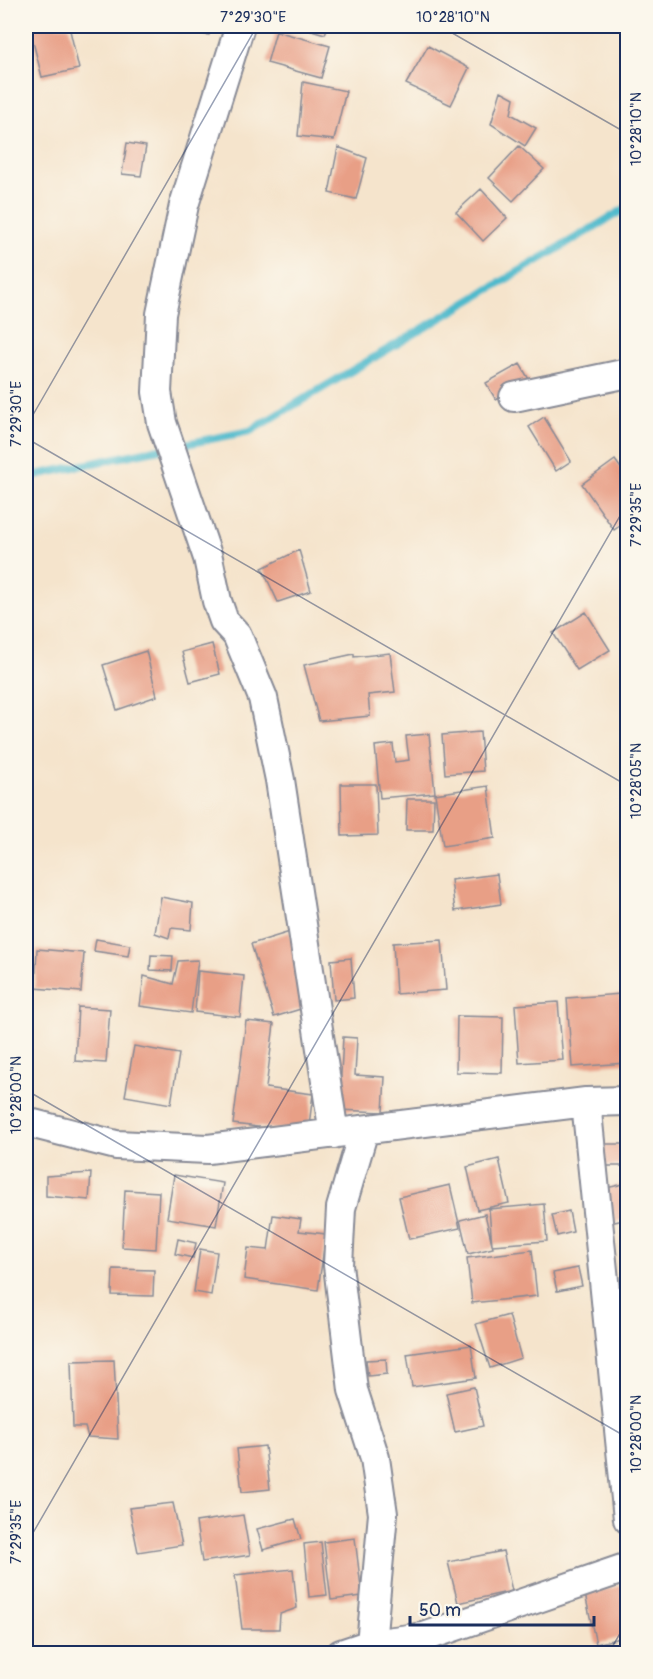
<svg xmlns="http://www.w3.org/2000/svg" width="653" height="1679" font-family="Pangolin,sans-serif">
<rect width="100%" height="100%" fill="#fbf7ec"/>
<filter id="ink" filterUnits="userSpaceOnUse"><feTurbulence type="fractalNoise" baseFrequency=".0167" numOctaves="2"/><feDisplacementMap in="SourceGraphic" scale="12" xChannelSelector="R" yChannelSelector="G"/><feConvolveMatrix kernelMatrix="1 2 1 2 8 2 1 2 1" color-interpolation-filters="sRGB"/></filter>
<filter id="wash" filterUnits="userSpaceOnUse"><feTurbulence type="fractalNoise" baseFrequency=".008" numOctaves="4" result="noise"/><feDisplacementMap in="SourceGraphic" scale="24" xChannelSelector="R" yChannelSelector="G"/><feGaussianBlur stdDeviation="1.35" result="paint"/><feColorMatrix in="noise" values="0 0 0 0 0 0 0 0 0 0 0 0 0 0 0 0 0 1.4 0 .05"/><feComposite in="paint" operator="in"/></filter>
<g filter="url(#wash)">
<rect width="100%" height="100%" fill="#f5e4cc"/>
<g fill="none" stroke-linecap="round" stroke-linejoin="round">
<path stroke="#4fbacc" stroke-width="8" d="M176,446L250,431L628,207
M26,477L164,448"/>
</g>
<g id="blocks">
<path fill="#e89f86" d="M29,26H69L79,69L42,77Z
M171,26H210L209,35L171,31Z
M298,26H328L325,34Z
M276,31L330,46L321,78L267,63Z
M428,46L469,68L451,105L406,84Z
M303,82L346,91L334,140L298,136Z
M501,91L514,98L511,114L536,128L525,146L491,124Z
M127,143L146,146L141,176L122,174Z
M519,146L544,169L513,201L489,178Z
M338,147L367,158L356,199L329,193Z
M481,189L507,218L483,241L456,212Z
M520,364L530,381L496,400L486,383Z
M544,417L571,461L556,471L529,427Z
M615,460L628,478V520L614,530L582,484Z
M299,550L311,591L278,602L262,568Z
M586,612L610,650L577,670L553,633Z
M212,644L220,674L190,682L182,652Z
M146,651L157,696L117,710L103,665Z
M390,653L395,692L368,695L370,716L319,721L304,665L354,654V657Z
M480,732L483,771L445,774L442,735Z
M429,734L435,793L380,798L375,746L393,744L395,762L409,760L406,736Z
M341,784H376L378,835L342,836Z
M488,786L495,838L443,846L435,794Z
M407,799H434L433,830H406Z
M621,812H628V830H622Z
M497,874L501,904L455,911L451,880Z
M161,897L193,903L191,930L171,928L169,938L155,933Z
M290,932L314,1005L274,1017L251,944Z
M96,939L130,945L128,956L94,951Z
M442,940L446,990L396,994L393,943Z
M37,949L84,953L81,992L35,988Z
M151,955L173,956L172,971L150,970Z
M351,958L354,998L334,1000L331,960Z
M198,960L191,1013L140,1006L144,976L173,984L178,961Z
M198,971L244,976L240,1017L195,1012Z
M621,994L626,1063L572,1067L567,998Z
M558,1002L563,1060L519,1063L515,1005Z
M78,1007L110,1009L106,1063L75,1061Z
M457,1016L503,1017L502,1073L456,1072Z
M246,1021L274,1024L266,1088L313,1094L308,1133L233,1124Z
M343,1037L357,1038L355,1075L385,1077L383,1112L339,1110Z
M134,1046L179,1054L171,1104L125,1096Z
M599,1144H628V1166H599Z
M499,1159L509,1203L477,1210L467,1167Z
M91,1173L89,1200L46,1196V1176Z
M174,1175L223,1183L216,1226L167,1218Z
M628,1183V1219L610,1223L602,1189Z
M450,1185L460,1228L409,1239L399,1197Z
M125,1190L159,1192L156,1249L122,1247Z
M544,1204L547,1241L492,1245L489,1209Z
M569,1211L573,1232L557,1236L552,1215Z
M485,1214L493,1248L468,1254L460,1220Z
M273,1215L301,1219L299,1231L326,1234L318,1290L244,1279L248,1248L268,1250Z
M178,1239L196,1243L193,1258L175,1254Z
M200,1249L217,1252L211,1295L194,1292Z
M532,1250L537,1296L472,1303L467,1258Z
M578,1268L582,1286L557,1291L553,1273Z
M113,1269L154,1270L153,1296L112,1295Z
M509,1315L521,1358L490,1368L476,1324Z
M471,1345L476,1378L412,1387L407,1354Z
M386,1359L387,1374L368,1376L366,1360Z
M114,1360L118,1439L88,1437L85,1427H73L71,1361Z
M474,1387L483,1426L455,1432L446,1393Z
M265,1446L270,1489L242,1492L237,1449Z
M173,1503L182,1545L138,1552L129,1508Z
M243,1515L250,1555L202,1562L196,1522Z
M295,1519L301,1539L263,1550L257,1529Z
M355,1538L362,1596L331,1600L324,1542Z
M321,1542L327,1595L309,1597L304,1544Z
M503,1551L512,1591L458,1603L448,1562Z
M293,1569L297,1608L280,1614L279,1629H242L235,1575Z
M628,1584V1636L596,1644L585,1594Z"/>
</g>
</g>
<g filter="url(#ink)">
<use href="#blocks" fill-opacity="0" stroke="#888a95" stroke-width="1.5"/>
<g fill="none" stroke-linecap="round" stroke-linejoin="round">
<g stroke="#888a95" stroke-width="32">
<path id="street" d="M240,26L184,205L161,314L157,392L162,423L208,558L217,601L224,621L237,635L263,698L280,780L334,1134
M514,397L628,373
M586,1102L628,1519
M26,1122L116,1145L208,1149L586,1102L628,1101
M364,1130L341,1208L338,1265L353,1390L375,1458L383,1514L371,1644
M341,1654L371,1644L424,1637L628,1567"/>
</g>
<use href="#street" stroke="#fff" stroke-width="28"/>
</g>
</g>
<path fill="none" stroke="#1b2f5e" stroke-width="1.5" stroke-opacity="0.45" d="M440,26L628,134M26,427L257,26M26,438L628,786M26,1090L628,1438M26,1545L628,502M608,1654L628,1620"/>
<rect width="653" height="1679" fill="none" stroke="#fbf7ec" stroke-width="66"/>
<path d="M410 1616v9h184v-9" fill="none" stroke="#1b2f5e" stroke-width="3"/>
<text x="419" y="1616" font-size="18" fill="#1b2f5e" stroke="#fbf7ec" stroke-width="4.5" paint-order="stroke">50 m</text>
<rect x="33" y="33" width="587" height="1613" fill="none" stroke="#1b2f5e" stroke-width="2"/>
<g font-size="15" text-anchor="middle" fill="#1b2f5e">
<text x="253" y="22">7°29'30"E</text>
<text x="453" y="22">10°28'10"N</text>
<text transform="translate(636 129) rotate(-90)" y="5">10°28'10"N</text>
<text transform="translate(16 414) rotate(-90)" y="5">7°29'30"E</text>
<text transform="translate(636 515) rotate(-90)" y="5">7°29'35"E</text>
<text transform="translate(636 781) rotate(-90)" y="5">10°28'05"N</text>
<text transform="translate(16 1095) rotate(-90)" y="5">10°28'00"N</text>
<text transform="translate(636 1434) rotate(-90)" y="5">10°28'00"N</text>
<text transform="translate(16 1532) rotate(-90)" y="5">7°29'35"E</text>
</g>
</svg>
